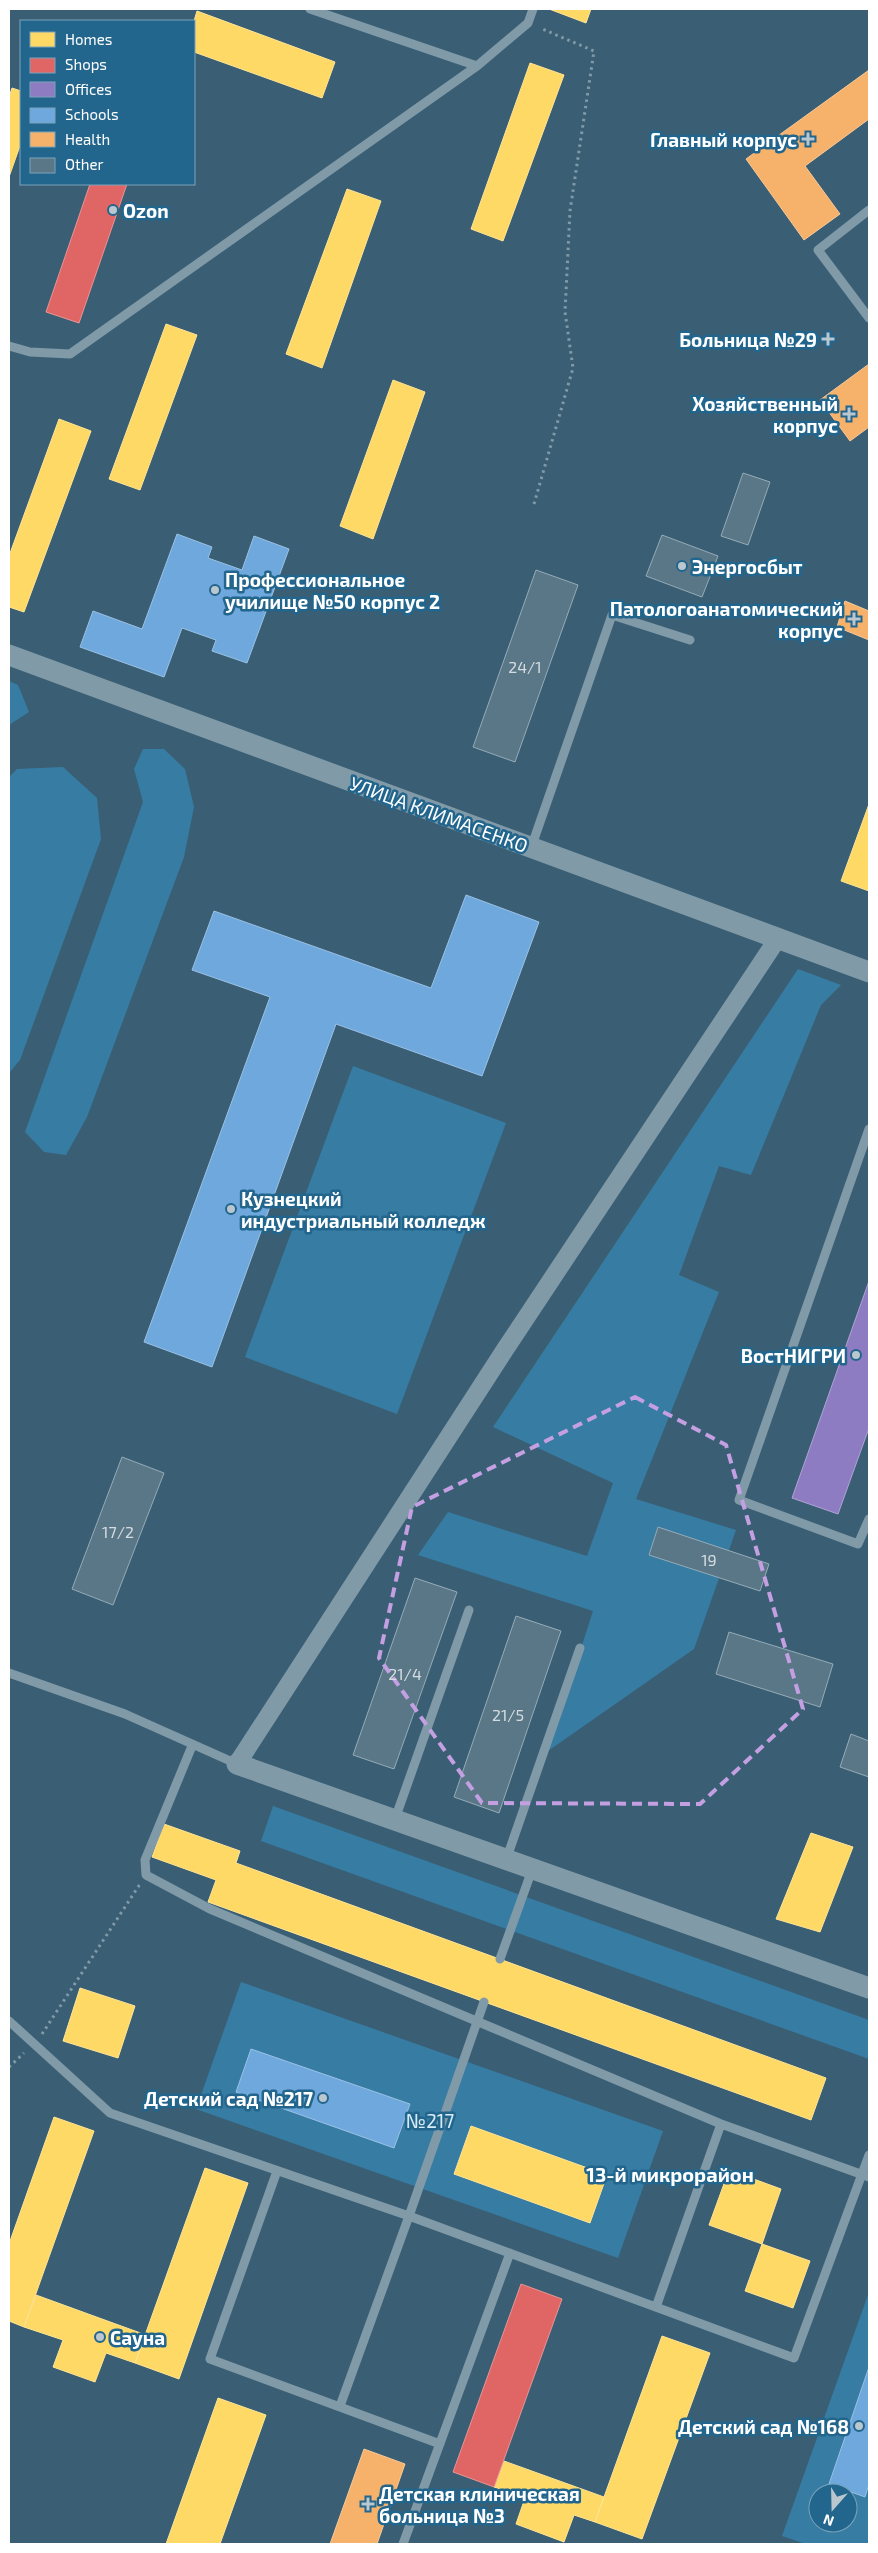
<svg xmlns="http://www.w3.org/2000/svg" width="878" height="2553" font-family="'Exo 2',sans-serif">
<rect width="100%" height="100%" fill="#3a5f74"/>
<path fill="#377ca3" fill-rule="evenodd" d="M9,681L18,685L29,712L9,725Z
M143,749H164L185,769L194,807L184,857L87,1117L66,1155L44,1152L25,1132L143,802L134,769Z
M63,767L97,798L101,839L20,1060L9,1073V777L17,769Z
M798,969L841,985L821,1005L751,1175L719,1166L679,1275L719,1292L636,1499L736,1530L694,1649L548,1751L593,1611L418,1555L448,1512L587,1556L613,1483L493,1427Z
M353,1066L506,1123L397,1414L245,1357Z
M273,1806L869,2020V2059L261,1841Z
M241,1982L663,2131L618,2258L196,2109Z
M869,2292V2544H806L782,2536ZM818,2493H848V2523H818Z"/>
<path fill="#ffd966" stroke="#ffe494" d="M549,9H591L586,23Z
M197,11L335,62L322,98L194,52V21Z
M530,63L564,75L503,241L471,229Z
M12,88L21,91V143L9,177V97Z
M347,189L381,201L322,368L286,354Z
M166,324L197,335L140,490L109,479Z
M393,380L425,392L373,539L340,526Z
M59,419L91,431L24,612L9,607V556Z
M869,804V891L841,881Z
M164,1824L240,1851L236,1863L826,2078L811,2120L208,1902L216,1880L152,1857Z
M811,1833L853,1847L820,1932L776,1919Z
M80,1988L135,2006L118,2058L63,2041Z
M54,2117L94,2131L24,2327L9,2321V2244Z
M471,2126L607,2175L590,2223L454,2174Z
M205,2168L248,2183L179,2379L135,2363Z
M729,2170L781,2189L762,2244L709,2225Z
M762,2244L810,2261L793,2308L745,2291Z
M36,2295L146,2335L135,2363L106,2353L95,2382L53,2367L63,2340L24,2327Z
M662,2336L710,2353L642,2539L595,2522Z
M218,2398L266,2415L220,2544H166Z
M504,2461L604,2497L595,2522L574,2515L564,2542L516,2524L525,2498L494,2487Z"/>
<path fill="#e06666" stroke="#e99494" d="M90,184H127L79,323L46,312Z
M521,2284L562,2299L494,2487L453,2472Z"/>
<path fill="#8e7cc3" stroke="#b0a3d5" d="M869,1281V1428L838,1514L792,1498Z"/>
<path fill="#6fa8dc" stroke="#9ac2e6" d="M177,534L212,547L208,558L242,570L254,536L289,549L247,663L212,651L216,640L182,628L164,677L80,647L93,611L142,629Z
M466,895L539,922L482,1076L336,1024L212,1367L144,1342L270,997L192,970L214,911L431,988Z
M251,2049L410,2104L394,2148L236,2092Z
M869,2367V2484L865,2497L829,2484Z"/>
<path fill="#f6b26b" stroke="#f9c997" d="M869,70V119L805,166L840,214L804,240L746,159Z
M869,364V427L850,441L820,400Z
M845,601L869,611V640L837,627Z
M364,2449L405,2464L377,2544H330Z"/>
<path fill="#5a7787" stroke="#96abb7" d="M743,473L770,482L748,545L721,536Z
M662,535L718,556L702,597L646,576Z
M536,570L578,585L515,762L473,747Z
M122,1457L164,1473L113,1605L72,1589Z
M658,1527L769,1564L760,1591L649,1555Z
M415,1578L457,1592L394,1769L353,1755Z
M516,1616L561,1631L499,1813L454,1797Z
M729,1632L833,1664L820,1707L716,1674Z
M851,1734L869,1741V1777L840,1767Z"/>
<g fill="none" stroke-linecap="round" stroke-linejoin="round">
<path stroke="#819aa8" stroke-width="3" stroke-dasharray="2.5 4" stroke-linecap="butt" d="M534,504L573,368L565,312L570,211L594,51L540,28
M42,2034L140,1884
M9,2067L24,2053"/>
<path stroke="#819aa8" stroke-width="9" d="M310,9L477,66
M869,210L818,250L869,318
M9,346L30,352L70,354L477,66L528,23L533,9
M531,848L612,615L690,640
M869,1129L739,1500L858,1544L869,1519
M9,1673L125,1714L237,1764
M192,1746L145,1860L146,1875L210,1909L721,2124L869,2177
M395,1819L469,1610
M506,1860L580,1648
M500,1959L532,1870
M484,2002L409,2216L794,2358L869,2155
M9,2021L110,2113L409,2216L340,2406
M277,2171L210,2359L440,2444
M656,2307L721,2124
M403,2544L510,2253"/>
<path stroke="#819aa8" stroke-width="18" d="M237,1764L506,1348L778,938"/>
<path stroke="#819aa8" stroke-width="21" d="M9,655L869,972
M237,1764L869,1988"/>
</g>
<path fill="none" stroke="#c4a0e2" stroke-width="4" stroke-dasharray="10 6" stroke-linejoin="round" d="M635,1397L726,1445L803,1709L700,1804L482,1803L379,1658L412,1507Z"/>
<g fill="#bac7ce" stroke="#22658d" stroke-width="2">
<path d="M805.5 131.5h5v5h5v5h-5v5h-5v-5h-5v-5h5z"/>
<circle cx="113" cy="210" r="5"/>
<path d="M825.5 331.5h5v5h5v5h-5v5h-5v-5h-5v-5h5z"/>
<path d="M846.5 406.5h5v5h5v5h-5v5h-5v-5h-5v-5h5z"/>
<circle cx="682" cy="566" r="5"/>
<circle cx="215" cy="590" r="5"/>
<path d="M851.5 611.5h5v5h5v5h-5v5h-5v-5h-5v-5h5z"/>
<circle cx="231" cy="1209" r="5"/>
<circle cx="856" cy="1355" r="5"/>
<circle cx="323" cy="2098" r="5"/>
<circle cx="100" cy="2337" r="5"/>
<circle cx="859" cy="2426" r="5"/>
<path d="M365.5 2496.5h5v5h5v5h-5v5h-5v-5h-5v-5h5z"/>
</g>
<g text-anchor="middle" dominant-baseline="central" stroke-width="5" stroke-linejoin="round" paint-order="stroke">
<g font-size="16" fill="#d6dde1">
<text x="525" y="666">24/1</text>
<text x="118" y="1531">17/2</text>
<text x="709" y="1559">19</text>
<text x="405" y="1673">21/4</text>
<text x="508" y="1714">21/5</text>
</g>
<g font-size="19" font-weight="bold" fill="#fff" stroke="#22658d" text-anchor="end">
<text x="797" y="139">Главный корпус</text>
<text x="123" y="210" text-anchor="start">Ozon</text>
<text x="817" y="339">Больница №29</text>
<text x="838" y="403">Хозяйственный<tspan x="838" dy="22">корпус</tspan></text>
<text x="692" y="566" text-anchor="start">Энергосбыт</text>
<text x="225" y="579" text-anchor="start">Профессиональное<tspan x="225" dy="22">училище №50 корпус 2</tspan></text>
<text x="843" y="608">Патологоанатомический<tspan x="843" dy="22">корпус</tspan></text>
<text x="241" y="1198" text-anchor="start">Кузнецкий<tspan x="241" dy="22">индустриальный колледж</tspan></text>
<text x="846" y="1355">ВостНИГРИ</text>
<text x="313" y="2098">Детский сад №217</text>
<text x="110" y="2337" text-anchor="start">Сауна</text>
<text x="849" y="2426">Детский сад №168</text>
<text x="379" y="2493" text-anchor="start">Детская клиническая<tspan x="379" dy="22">больница №3</tspan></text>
</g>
<g font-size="19" fill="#fff" stroke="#22658d">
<text transform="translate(439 814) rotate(20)">УЛИЦА КЛИМАСЕНКО</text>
</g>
<g font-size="19" fill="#d6ecf8" stroke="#22658d">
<text x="430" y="2120">№217</text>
</g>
<g font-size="20" font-weight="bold" fill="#fff" stroke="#22658d">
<text x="670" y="2174">13-й микрорайон</text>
</g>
</g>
<rect width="878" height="2553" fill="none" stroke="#ffffff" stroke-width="20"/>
<rect x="20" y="20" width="175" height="165" fill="#22658d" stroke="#7aa3bb"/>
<rect x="30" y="32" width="25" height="15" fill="#ffd966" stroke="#7aa3bb"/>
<text x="65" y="45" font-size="15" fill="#ffffff">Homes</text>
<rect x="30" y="58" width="25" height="15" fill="#e06666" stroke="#7aa3bb"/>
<text x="65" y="70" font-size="15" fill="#ffffff">Shops</text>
<rect x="30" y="82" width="25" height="15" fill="#8e7cc3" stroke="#7aa3bb"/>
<text x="65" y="95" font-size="15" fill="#ffffff">Offices</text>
<rect x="30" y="108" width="25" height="15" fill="#6fa8dc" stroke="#7aa3bb"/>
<text x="65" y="120" font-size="15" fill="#ffffff">Schools</text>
<rect x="30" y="132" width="25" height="15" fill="#f6b26b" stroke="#7aa3bb"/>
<text x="65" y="145" font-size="15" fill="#ffffff">Health</text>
<rect x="30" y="158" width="25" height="15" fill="#5a7787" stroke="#7aa3bb"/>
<text x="65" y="170" font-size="15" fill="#ffffff">Other</text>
<g transform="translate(833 2508) rotate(200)"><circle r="24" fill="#22658d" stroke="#7aa3bb"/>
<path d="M0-4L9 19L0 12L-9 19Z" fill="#bac7ce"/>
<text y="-8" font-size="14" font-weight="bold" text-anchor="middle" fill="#ffffff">N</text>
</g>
</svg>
